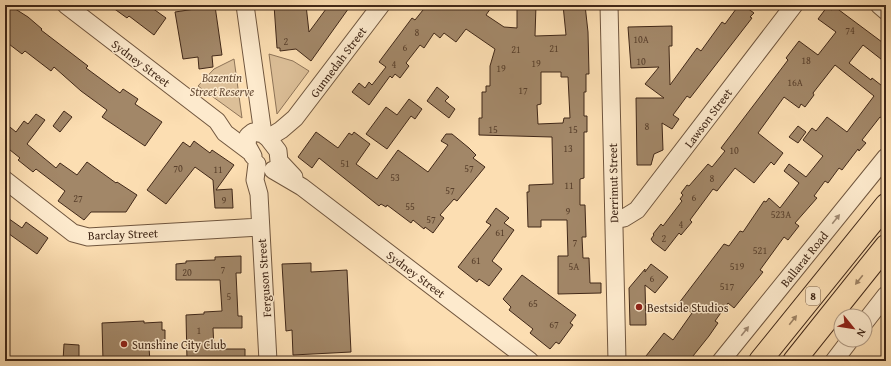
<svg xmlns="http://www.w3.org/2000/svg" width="891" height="366" font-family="'Gentium Book Plus',serif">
<rect width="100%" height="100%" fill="#fcdeb2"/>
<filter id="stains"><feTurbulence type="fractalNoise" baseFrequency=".005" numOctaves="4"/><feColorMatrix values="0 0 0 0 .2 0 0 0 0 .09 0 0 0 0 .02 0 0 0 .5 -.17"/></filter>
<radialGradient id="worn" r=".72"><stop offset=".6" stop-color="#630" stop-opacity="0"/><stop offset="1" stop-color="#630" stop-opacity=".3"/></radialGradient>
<path fill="#dcbf98" stroke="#8e7458" d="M269,54L293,61L309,71L277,114Z
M234,59L242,118L198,86L214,69Z"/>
<path fill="#a28768" stroke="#412818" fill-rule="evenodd" d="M5,5H9L28,17L42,29L41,30L88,66L86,68L120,93L123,89L138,99L135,104L162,122L145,146L102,117L107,110L81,91L54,67L51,71L25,51L22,54L5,41Z
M109,5H148L166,18L154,35L129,16L127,18Z
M274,5H306L309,32L329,5H351L311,61L296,49L280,51V48H277Z
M427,5H493L486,15L504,27L517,28V5H536L535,36L566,35L563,5H585L588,32L589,74H586V92H584V116H587V132H584V178L580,179V205H585L586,237H582L583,258H589L590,283H601V293L558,294V256H568L567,220H541V227H528L527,192H529V185L553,184L552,137L479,135V118H482V92H486V86H490V66L495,49L466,29L456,42L444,33L440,38L434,33L424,48L420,45L406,63L409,66L400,78L395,74L392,78L390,76L369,105L352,92L359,83L365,88L369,82L372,85L386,67L379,62L412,18L415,20ZM541,72H561V77H568L570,118H564L563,123L538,124L537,105L541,104Z
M739,5H743L754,13L750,17L752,18L690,98L687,96L673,115L679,119L672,129L662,123L663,150L654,154L651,165H637L636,98H664L645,84L659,67L631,68L628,27L672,26V46H669L670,85L697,48L701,51L722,22L725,24Z
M215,6L222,55L212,56L213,67L199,69L198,57L183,59L175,12Z
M827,7L832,10L835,7L886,45V63L863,45L849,63L871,80L872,78L886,89V113L882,118L880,117L862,140L866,143L859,151L858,149L842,170L839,168L828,183L825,181L814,196L817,198L795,223L799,226L788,240L784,237L760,270L763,272L734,308L728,303L715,321L718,323L709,336L689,361H653L646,356L664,333L673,340L692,313L679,303L724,244L729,246L740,231L743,232L764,201L766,202L769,198L780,208L799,183L784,171L789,164L806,177L823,156L803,140L812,128L816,131L827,117L847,132L874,96L835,65L813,93L814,95L805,107L801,104L799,108L784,97L758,133L783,153L774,165L771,162L754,183L735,168L717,191L713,189L690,220L692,222L681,235L679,233L665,251L653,242L651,239L654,235L653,234L661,224L663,226L682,201L680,199L683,195L681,193L687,185L689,186L708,164L712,167L725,151L721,148L788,60L786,58L799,41L818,55L836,32L818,19Z
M437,87L449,97L445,101L455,109L449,118L427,101Z
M409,99L422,109L415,119L411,116L387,149L366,134L386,107L397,115Z
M64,111L72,117L60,132L53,126Z
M36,114L45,120L27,144L56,168L60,163L77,175L87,162L116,183L117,182L137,195L126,212H91L84,220L58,201L65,191L36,169L33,172L18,160L20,158L5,146V123L16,132L24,121L28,124Z
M798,126L806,132L798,143L789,137Z
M316,132L338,148L349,133L352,135L354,132L370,144L356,164L377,179L398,150L428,172L448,145L441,141L446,134H452L469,148L476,155L473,158L485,167L457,201L454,199L440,215L444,218L433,233L425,227L424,229L413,220L411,223L387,205L386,207L381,204L379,206L319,158L312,168L298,157Z
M194,141L210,153L212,150L234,165L216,190L232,189L233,208H215L213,180L195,167L166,204L147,190L183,142L190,147Z
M496,208L509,218L504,223L514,230L492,261L502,269L489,286L479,279L477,282L458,267L491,225L486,222Z
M5,216L22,228L26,222L48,238L37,254L5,231Z
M241,256V273H236L238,316H242V328H213L214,349H245V361H187L186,315L204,314V312L222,311L220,280H176V264L186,263V261L215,260V257Z
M311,263V272L347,270L351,352L293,355L292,330L286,331L282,264Z
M651,264L668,277L655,293L645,285L646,325H630L629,288L645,269V272Z
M522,275L576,315L570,323L573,325L559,344L556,342L550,349L530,333L533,329L509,310L511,307L503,299Z
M144,321V323L162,322V330H165V347L149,348L150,361H103L102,323Z
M64,344L79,345V361H63Z"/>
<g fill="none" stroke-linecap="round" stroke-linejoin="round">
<g stroke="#70563e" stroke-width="19">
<path id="minor" d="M66,5L217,121L225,133L249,151
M245,5L263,134
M609,5L617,361
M879,5L886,11
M268,138L281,130L295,118L381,5
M253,156L247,145L248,136L253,132L263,134L268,138L278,151L279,161L294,177
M257,164L255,180L259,194L268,361
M273,170L302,187L530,361
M5,180L73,233L88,237L260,227
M614,220L624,218L637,210L794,5
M865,322L886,295
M721,361L886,157
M834,361L850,340"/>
</g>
<g stroke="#412818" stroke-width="24">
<path id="highway" d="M760,361L886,205
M794,361L886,246"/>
</g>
<use href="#minor" stroke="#fdeacd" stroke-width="17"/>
<use href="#highway" stroke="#fcdeb2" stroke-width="22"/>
</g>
<defs><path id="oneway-solid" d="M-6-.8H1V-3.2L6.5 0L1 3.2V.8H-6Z"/></defs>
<g fill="#9f8972">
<use href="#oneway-solid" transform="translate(836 219) rotate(-51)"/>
<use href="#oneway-solid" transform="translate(745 331) rotate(-51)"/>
</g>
<g fill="#9e8365">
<use href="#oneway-solid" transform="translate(859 280) rotate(129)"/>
<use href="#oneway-solid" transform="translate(793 320) rotate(-51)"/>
</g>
<g fill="#8f2418" stroke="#fdeacd" stroke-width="1.5">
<circle cx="639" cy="307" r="4"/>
<circle cx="124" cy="344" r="4"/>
</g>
<g text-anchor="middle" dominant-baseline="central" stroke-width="3" stroke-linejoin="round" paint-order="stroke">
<g font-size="10" fill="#59402c">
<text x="850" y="30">74</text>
<text x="417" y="32">8</text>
<text x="641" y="39">10A</text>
<text x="286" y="41">2</text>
<text x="405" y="47">6</text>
<text x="554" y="48">21</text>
<text x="516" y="49">21</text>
<text x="806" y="60">18</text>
<text x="641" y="61">10</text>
<text x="536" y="63">19</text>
<text x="394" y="64">4</text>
<text x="501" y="68">19</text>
<text x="795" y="82">16A</text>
<text x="523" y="90">17</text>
<text x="647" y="126">8</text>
<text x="493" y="129">15</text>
<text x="573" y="129">15</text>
<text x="568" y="148">13</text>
<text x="734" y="150">10</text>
<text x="345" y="163">51</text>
<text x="178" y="168">70</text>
<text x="469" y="168">57</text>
<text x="218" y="169">11</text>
<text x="395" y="177">53</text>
<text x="712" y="178">8</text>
<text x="569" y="185">11</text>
<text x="450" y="190">57</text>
<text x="694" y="197">6</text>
<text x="78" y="198">27</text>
<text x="224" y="200">9</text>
<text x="410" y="206">55</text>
<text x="568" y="211">9</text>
<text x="781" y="214">523A</text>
<text x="431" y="219">57</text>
<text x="681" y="224">4</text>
<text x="500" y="232">61</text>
<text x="664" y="238">2</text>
<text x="575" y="242">7</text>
<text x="760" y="250">521</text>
<text x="476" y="260">61</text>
<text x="574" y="266">5A</text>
<text x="737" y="266">519</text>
<text x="223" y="269">7</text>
<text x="187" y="272">20</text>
<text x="652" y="278">6</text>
<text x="727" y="286">517</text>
<text x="229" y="296">5</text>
<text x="533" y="303">65</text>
<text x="554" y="324">67</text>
<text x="199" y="330">1</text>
</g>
<rect fill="#fdeacd" stroke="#79624e" stroke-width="1" x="806" y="287" width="14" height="18" rx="3"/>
<g font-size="11" font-weight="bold" fill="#412818">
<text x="813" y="296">8</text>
</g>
<g font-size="12" fill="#412818" stroke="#fdeacd">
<text transform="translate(338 62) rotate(-53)">Gunnedah Street</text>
<text transform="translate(141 63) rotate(37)">Sydney Street</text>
<text transform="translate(708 118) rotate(-53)">Lawson Street</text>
<text transform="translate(613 183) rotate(-91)">Derrimut Street</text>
<text transform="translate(123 234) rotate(-2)">Barclay Street</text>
<text transform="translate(804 259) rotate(-51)">Ballarat Road</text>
<text transform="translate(416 274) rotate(37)">Sydney Street</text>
<text transform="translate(264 278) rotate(-94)">Ferguson Street</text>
</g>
<g font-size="12" font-style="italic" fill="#684e38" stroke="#fdeacd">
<text x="222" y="77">Bazentin<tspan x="222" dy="14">Street Reserve</tspan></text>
</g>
<g font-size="12" fill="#412818" stroke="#fdeacd" text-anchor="start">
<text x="647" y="307">Bestside Studios</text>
<text x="132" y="344">Sunshine City Club</text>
</g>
</g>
<rect width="891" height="366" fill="none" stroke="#fcdeb2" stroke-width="20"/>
<rect x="6" y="6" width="879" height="354" fill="none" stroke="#412818" stroke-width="2"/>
<rect x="10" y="10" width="871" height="346" fill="none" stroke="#412818"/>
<g transform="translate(853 328) rotate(120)"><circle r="19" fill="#fdeacd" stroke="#b29c85"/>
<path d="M0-3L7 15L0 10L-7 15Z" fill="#8f2418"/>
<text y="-6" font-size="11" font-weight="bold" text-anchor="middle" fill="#412818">N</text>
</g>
<rect width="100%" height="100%" filter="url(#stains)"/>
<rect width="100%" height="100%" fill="url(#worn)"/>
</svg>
